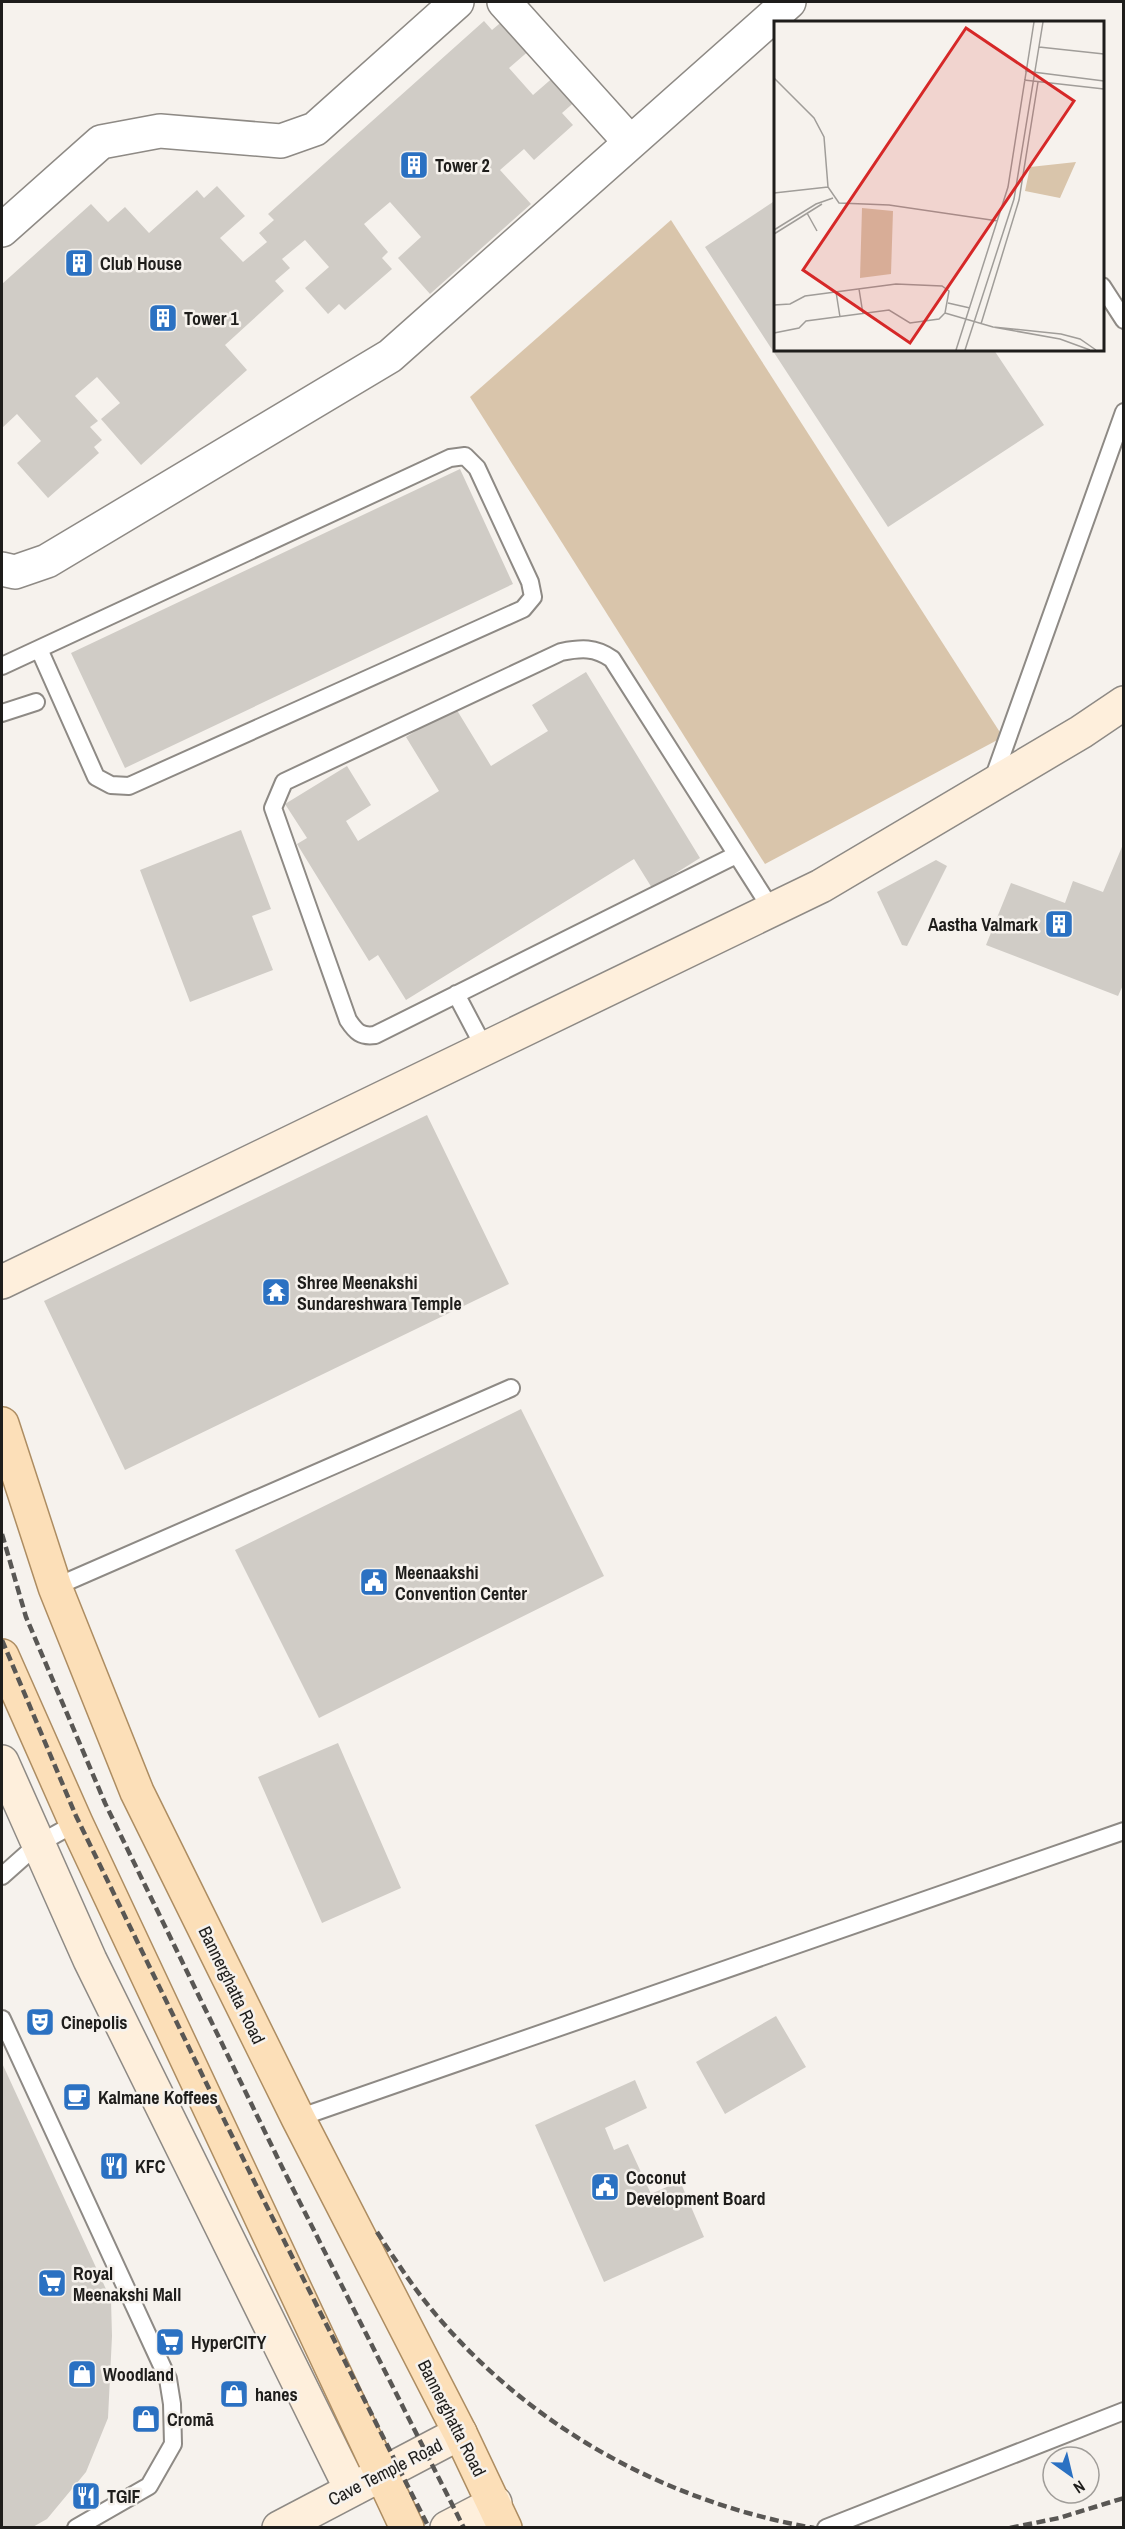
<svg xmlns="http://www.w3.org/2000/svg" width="1125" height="2529" font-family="'Archivo Narrow',sans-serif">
<rect width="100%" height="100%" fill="#f6f2ed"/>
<path fill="#d9c5ab" d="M671,220L1003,737L765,864L470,397Z"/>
<path fill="#d0ccc6" d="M505,19L531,49L509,68L533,95L556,75L578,99L562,113L573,125L534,160L524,149L500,170L531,204L430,294L398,258L421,237L390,202L364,224L388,252L382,258L392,269L345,310L339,304L328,314L305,288L329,267L305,240L282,259L290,268L275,281L284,291L225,345L247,370L141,465L101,419L120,403L97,377L75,396L98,421L90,427L102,440L94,447L99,453L48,498L17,463L41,441L17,414L2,428V284L91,204L108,222L125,207L149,233L197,190L204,198L217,186L245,216L220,238L243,262L267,242L259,233L274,220L268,214L484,21L492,30Z
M776,200V350H994L1044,425L888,527L705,247Z
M460,469L513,584L125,768L71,653Z
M586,672L700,858L652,888L634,859L406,1000L378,955L369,961L297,844L307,838L285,804L347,766L371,805L346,821L358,841L439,791L406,737L455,707L491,766L548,731L532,705Z
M241,830L271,909L252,916L273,970L190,1002L140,870Z
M1124,842V983L1118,996L986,945L1011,883L1065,903L1073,881L1103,892Z
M936,860L947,866L907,946L902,945L877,892Z
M427,1115L509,1284L125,1470L44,1301Z
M521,1409L604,1576L319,1718L235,1550Z
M338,1743L401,1888L322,1923L258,1777Z
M776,2016L806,2067L725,2114L696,2062Z
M2,2063L111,2300L112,2336L108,2418L86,2472L47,2519L31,2528H2Z
M635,2080L647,2108L605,2128L614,2150L628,2144L651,2194L680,2181L704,2237L604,2282L535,2125Z"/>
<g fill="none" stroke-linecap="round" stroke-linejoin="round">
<g stroke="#8e8a85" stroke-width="20">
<path id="lane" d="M1102,286L1124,320
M2,666L450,458L465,456L477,468L530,582L533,597L523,609L129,786L111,785L96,777L39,649
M2,713L36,702
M992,782L1124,412
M736,855L375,1035C361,1037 356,1032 348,1020L273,808L284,782L561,652C581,648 595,647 612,659L772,910
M456,994L485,1049
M55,1587L511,1388
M2,1876L38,1844L76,1823
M2,2019L168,2379L172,2404L173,2444L149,2486L76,2528
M298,2118L1124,1831
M826,2528L1124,2411"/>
</g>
<g stroke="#8e8a85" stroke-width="36">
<path id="street" d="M504,2L630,142
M2,230L101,142L160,131L281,141L315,129L457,2
M2,569L15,572L47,561L390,356L789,2"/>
</g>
<g stroke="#8e8a85" stroke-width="36">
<path id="secondary" d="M2,1282L821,886L1081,732L1124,703
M2,1762L90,1960L351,2489
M279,2528L460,2433
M447,2528L495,2503"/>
</g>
<g stroke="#ad8d62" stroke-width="36">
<path id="primary" d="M2,1424L55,1587L137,1792L298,2118L460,2433L505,2528
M2,1656L76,1823L407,2528"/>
</g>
<use href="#lane" stroke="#fff" stroke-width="16"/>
<use href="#street" stroke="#fff" stroke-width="33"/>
<use href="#secondary" stroke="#feefdc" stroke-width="33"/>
<use href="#primary" stroke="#fcdfb8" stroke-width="33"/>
<path stroke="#595754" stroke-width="4.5" stroke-dasharray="9 4.5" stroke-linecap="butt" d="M2,1534L26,1617L105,1803L283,2169L464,2528
M2,1640L76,1816L255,2183L429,2528
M377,2232C398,2264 418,2295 444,2324C540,2433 671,2503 814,2528
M1010,2528L1059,2518L1124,2498"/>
</g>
<defs>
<g id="building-square" transform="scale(1.5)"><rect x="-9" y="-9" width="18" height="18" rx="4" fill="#2b71c2" stroke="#f6f2ed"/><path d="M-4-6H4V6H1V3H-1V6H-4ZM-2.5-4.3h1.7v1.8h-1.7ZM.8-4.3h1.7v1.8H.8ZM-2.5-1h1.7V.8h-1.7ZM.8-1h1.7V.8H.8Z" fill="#fff"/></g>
<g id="temple-square" transform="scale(1.5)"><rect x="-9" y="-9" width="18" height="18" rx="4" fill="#2b71c2" stroke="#f6f2ed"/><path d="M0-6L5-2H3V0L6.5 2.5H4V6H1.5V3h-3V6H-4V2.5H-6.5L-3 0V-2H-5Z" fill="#fff"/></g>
<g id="civic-square" transform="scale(1.5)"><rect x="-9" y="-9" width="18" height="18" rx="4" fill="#2b71c2" stroke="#f6f2ed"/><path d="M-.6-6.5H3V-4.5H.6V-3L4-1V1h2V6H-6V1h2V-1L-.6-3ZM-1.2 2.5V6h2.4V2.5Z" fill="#fff"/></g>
<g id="theatre-square" transform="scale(1.5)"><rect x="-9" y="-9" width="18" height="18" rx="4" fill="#2b71c2" stroke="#f6f2ed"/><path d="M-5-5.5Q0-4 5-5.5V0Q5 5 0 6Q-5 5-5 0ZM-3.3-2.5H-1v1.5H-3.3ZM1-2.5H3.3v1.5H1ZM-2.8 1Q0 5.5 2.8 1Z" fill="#fff"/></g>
<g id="cafe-square" transform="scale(1.5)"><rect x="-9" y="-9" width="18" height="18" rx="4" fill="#2b71c2" stroke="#f6f2ed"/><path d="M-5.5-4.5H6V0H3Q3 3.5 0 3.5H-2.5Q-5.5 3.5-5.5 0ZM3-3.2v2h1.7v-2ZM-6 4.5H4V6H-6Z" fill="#fff"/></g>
<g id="restaurant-square" transform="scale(1.5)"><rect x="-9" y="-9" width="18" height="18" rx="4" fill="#2b71c2" stroke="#f6f2ed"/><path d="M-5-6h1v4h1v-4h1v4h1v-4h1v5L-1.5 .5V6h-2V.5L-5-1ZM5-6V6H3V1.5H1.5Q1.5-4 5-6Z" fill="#fff"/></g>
<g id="supermarket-square" transform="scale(1.5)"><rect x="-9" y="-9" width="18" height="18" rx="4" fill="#2b71c2" stroke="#f6f2ed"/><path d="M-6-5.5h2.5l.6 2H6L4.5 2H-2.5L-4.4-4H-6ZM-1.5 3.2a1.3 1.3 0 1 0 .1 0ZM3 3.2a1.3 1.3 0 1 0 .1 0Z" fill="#fff"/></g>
<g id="shop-square" transform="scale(1.5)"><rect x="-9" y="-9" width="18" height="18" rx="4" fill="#2b71c2" stroke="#f6f2ed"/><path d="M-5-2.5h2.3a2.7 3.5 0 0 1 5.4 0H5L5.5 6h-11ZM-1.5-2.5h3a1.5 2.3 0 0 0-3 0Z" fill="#fff"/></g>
</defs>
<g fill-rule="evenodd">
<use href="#building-square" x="414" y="165"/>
<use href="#building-square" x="79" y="263"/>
<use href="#building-square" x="163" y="318"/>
<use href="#building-square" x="1059" y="924"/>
<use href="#temple-square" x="276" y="1292"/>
<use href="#civic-square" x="374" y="1582"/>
<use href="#theatre-square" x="40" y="2022"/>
<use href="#cafe-square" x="77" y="2097"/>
<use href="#restaurant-square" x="114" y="2166"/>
<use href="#civic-square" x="605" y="2187"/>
<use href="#supermarket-square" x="52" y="2283"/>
<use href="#supermarket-square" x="170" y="2342"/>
<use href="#shop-square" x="82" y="2374"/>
<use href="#shop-square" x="234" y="2394"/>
<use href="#shop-square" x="146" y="2419"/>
<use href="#restaurant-square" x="86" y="2496"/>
</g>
<g text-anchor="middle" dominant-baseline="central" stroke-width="5" stroke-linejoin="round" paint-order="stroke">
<g font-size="18" font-weight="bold" fill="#1e1d1b" stroke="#f6f2ed" text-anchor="start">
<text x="435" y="165">Tower 2</text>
<text x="100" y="263">Club House</text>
<text x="184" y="318">Tower 1</text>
<text x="1038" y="924" text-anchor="end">Aastha Valmark</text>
<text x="297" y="1282">Shree Meenakshi<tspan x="297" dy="21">Sundareshwara Temple</tspan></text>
<text x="395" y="1572">Meenaakshi<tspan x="395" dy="21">Convention Center</tspan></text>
<text x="61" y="2022">Cinepolis</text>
<text x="98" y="2097">Kalmane Koffees</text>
<text x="135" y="2166">KFC</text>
<text x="626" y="2177">Coconut<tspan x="626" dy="21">Development Board</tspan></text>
<text x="73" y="2273">Royal<tspan x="73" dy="21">Meenakshi Mall</tspan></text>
<text x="191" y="2342">HyperCITY</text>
<text x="103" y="2374">Woodland</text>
<text x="255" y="2394">hanes</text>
<text x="167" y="2419">Cromā</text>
<text x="107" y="2496">TGIF</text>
</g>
<g font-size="18" fill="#1e1d1b" stroke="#f6f2ed">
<text transform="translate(232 1985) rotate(64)">Bannerghatta Road</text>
<text transform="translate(452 2418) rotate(63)">Bannerghatta Road</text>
<text transform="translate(385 2472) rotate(-27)">Cave Temple Road</text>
</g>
</g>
<g transform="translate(774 21)">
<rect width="330" height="330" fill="#f6f2ed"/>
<path d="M302,141L286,177L251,170L256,146ZM88,187L119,190L117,253L86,257Z" fill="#d9c5ab"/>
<path fill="none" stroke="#a09d99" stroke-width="1.5" d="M265,26L330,33M251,50L330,60M0,57L40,97L50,116L54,166L65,182L115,184L224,200M250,59L330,68M0,172L54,166M33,192L43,210M0,209L42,183L59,177M0,213L48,183M85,268L89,293M62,271L66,296M174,282L196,287M0,284L16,283L31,275L122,263L168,265L175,270L171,292L165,298L136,302L115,289L32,300L25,307L0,312M171,292L219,306L287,313L306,318L322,329M207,303L245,179L264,61M219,306L286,318L316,329M182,329L234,166L260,1M191,329L240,178L269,1"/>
<path fill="#d62828" fill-opacity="0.15" stroke="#d62828" stroke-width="3" d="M192,7L300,80L136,322L29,249Z"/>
<rect width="330" height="330" fill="none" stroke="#1e1d1b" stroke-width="3"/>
</g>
<rect width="1125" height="2529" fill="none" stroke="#1e1d1b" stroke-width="6"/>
<g transform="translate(1071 2475) rotate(146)"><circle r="28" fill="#f6f2ed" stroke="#a09d99" stroke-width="1.5"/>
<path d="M0-4.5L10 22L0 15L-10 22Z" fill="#2b71c2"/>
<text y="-9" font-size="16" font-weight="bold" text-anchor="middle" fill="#1e1d1b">N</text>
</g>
</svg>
